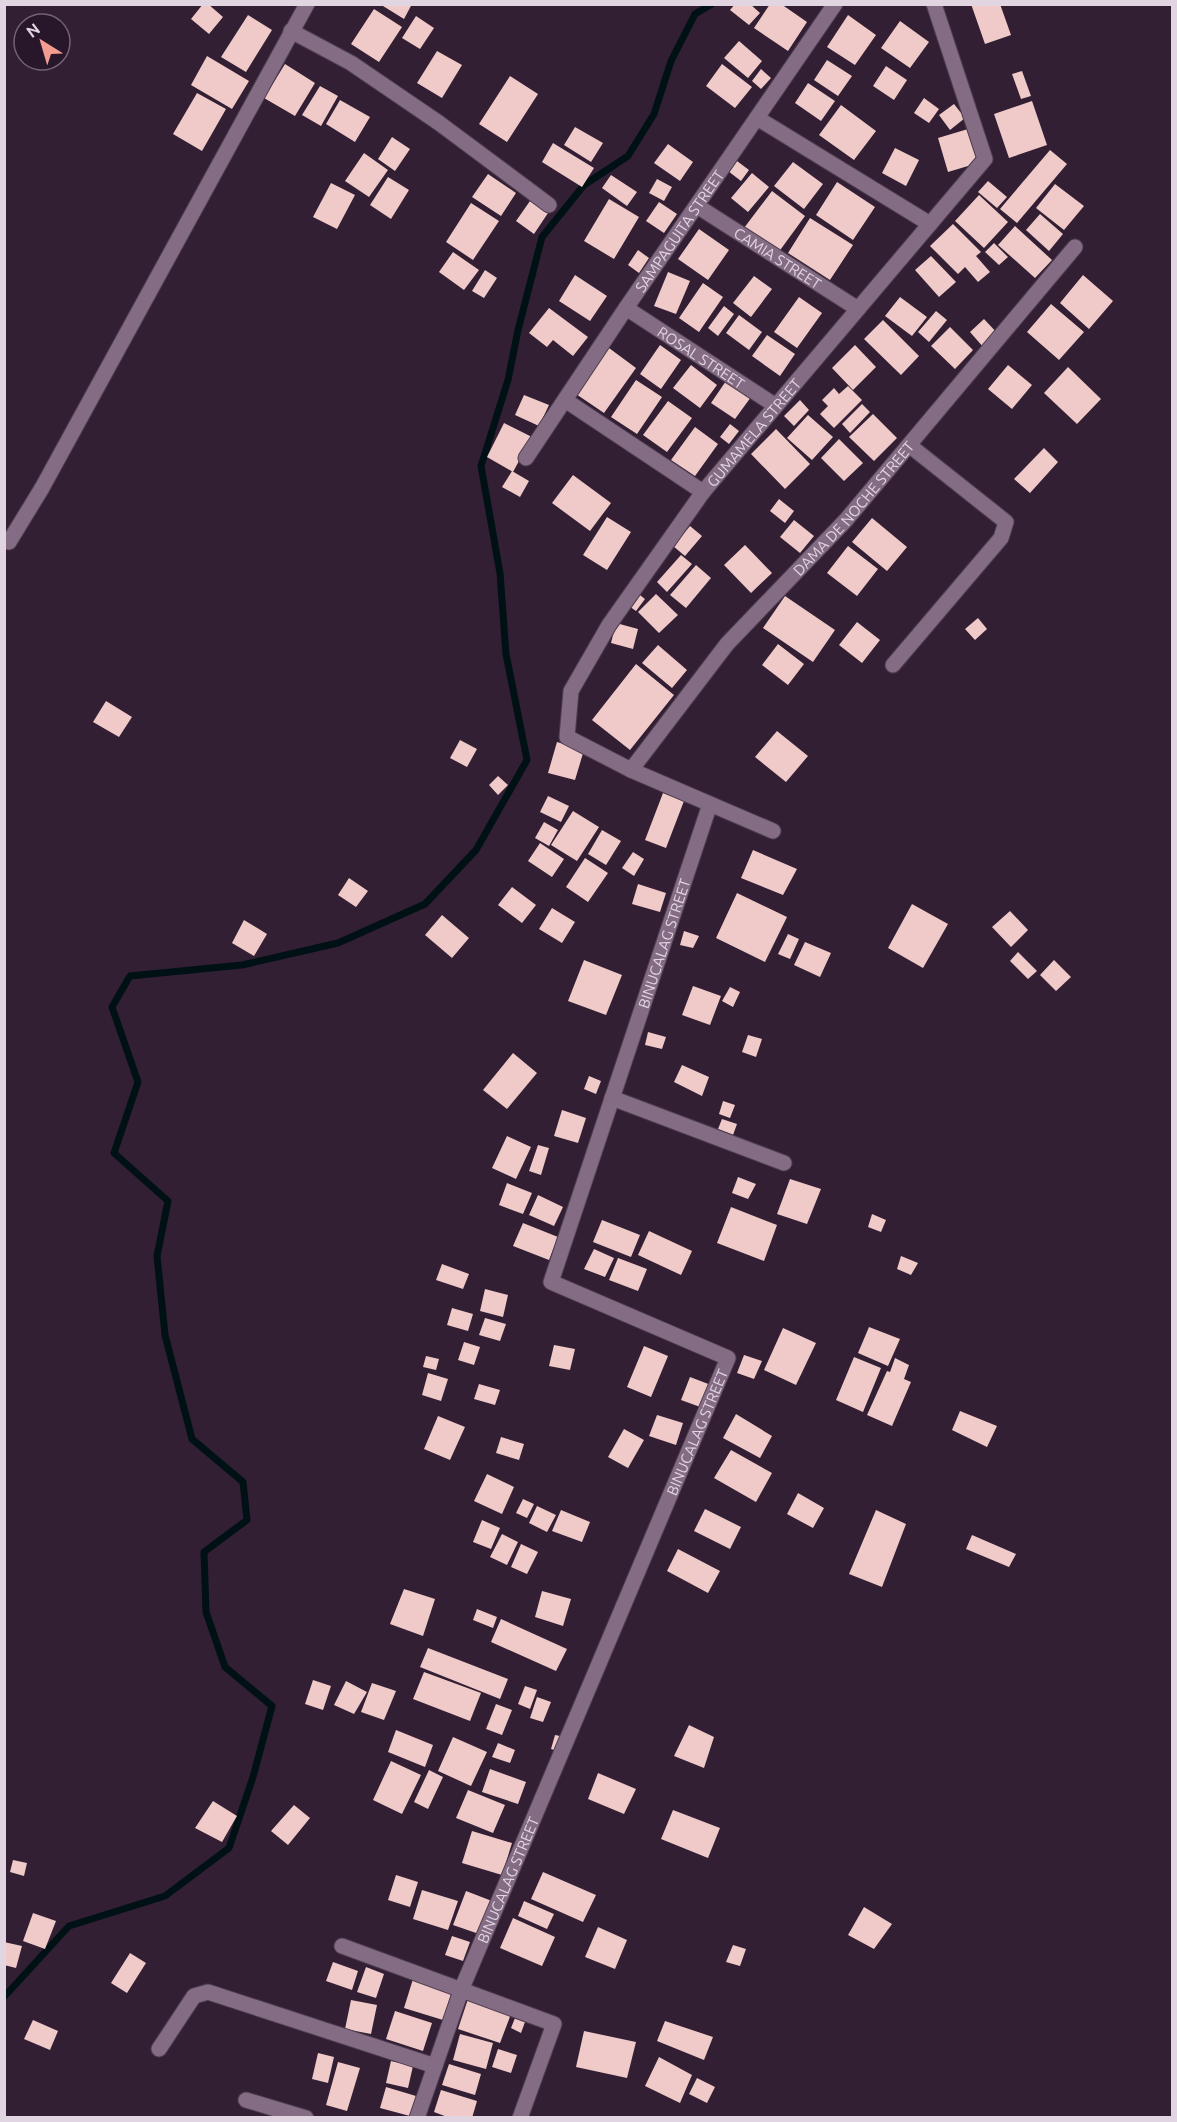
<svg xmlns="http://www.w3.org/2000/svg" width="1177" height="2122" font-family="Ubuntu,sans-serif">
<rect width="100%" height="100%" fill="#321f34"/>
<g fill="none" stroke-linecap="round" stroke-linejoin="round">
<path stroke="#001116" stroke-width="7" d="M4,1997L69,1926L165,1896L229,1848L253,1777L272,1706L225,1667L206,1612L204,1552L247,1520L243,1482L192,1439L165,1335L157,1256L168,1201L114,1153L138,1082L112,1007L130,976L242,965L338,943L425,904L476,850L527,760L506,654L500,573L481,466L508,380L518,330L542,237L584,185L628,156L654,114L671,61L695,14L712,4"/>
</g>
<path fill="#f0cac8" d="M203,4H208L223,17L209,34L191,19Z
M384,4H412L404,19L383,6Z
M735,4H750L760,13L749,25L730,10Z
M770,4H781L807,22L788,51L754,28Z
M971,4H1000L1011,35L985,44Z
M374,9L402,27L379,62L351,44Z
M248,15L272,30L246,72L221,57Z
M848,15L876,35L855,65L827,47Z
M416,16L434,28L420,49L402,38Z
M900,21L929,42L910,68L881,48Z
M739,41L762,61L748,78L724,58Z
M437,51L462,65L442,98L417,83Z
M207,56L249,81L232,109L191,85Z
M827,60L852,76L838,96L814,80Z
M285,64L315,83L295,116L264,98Z
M722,64L752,87L735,108L706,86Z
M886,66L907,80L894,100L873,86Z
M761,69L771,78L761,89L752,81Z
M1022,71L1031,96L1021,99L1012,74Z
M510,76L538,94L507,142L479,124Z
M808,83L835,101L821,121L795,103Z
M320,86L338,96L321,126L302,115Z
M197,93L226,109L202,151L173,134Z
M924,98L939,109L929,123L914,113Z
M340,100L370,117L355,142L326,124Z
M1032,101L1047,145L1009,158L994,114Z
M954,104L965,118L950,130L939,115Z
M841,105L876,131L854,160L819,135Z
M575,127L603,143L591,162L564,145Z
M968,129L978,163L948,172L938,138Z
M392,137L410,149L395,171L378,159Z
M553,143L594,168L582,187L542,162Z
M668,144L693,162L680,181L654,163Z
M895,148L919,160L906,186L882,173Z
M1050,150L1067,164L1017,223L1000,209Z
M364,153L388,170L369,197L345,181Z
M737,161L749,170L741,181L728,171Z
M793,162L823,184L804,209L774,186Z
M752,173L769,187L748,212L731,198Z
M488,174L516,193L501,216L472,197Z
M611,175L637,192L627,206L602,188Z
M388,177L409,190L391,219L370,205Z
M657,179L672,187L664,201L649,193Z
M988,181L1007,197L997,208L978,192Z
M837,182L875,207L853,240L816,215Z
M331,183L355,195L337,229L313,217Z
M1055,184L1084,206L1064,230L1036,208Z
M772,191L805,216L778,253L744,228Z
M979,195L1008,222L984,248L955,221Z
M609,199L639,217L614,259L584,241Z
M530,201L548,213L534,234L516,221Z
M659,202L677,214L664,233L646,221Z
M471,203L499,221L473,260L446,242Z
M1040,214L1063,234L1049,251L1026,230Z
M810,218L853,245L830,280L788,253Z
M953,224L981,252L976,256L990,272L978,282L965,267L958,274L930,246Z
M1015,226L1052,260L1035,278L998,245Z
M699,229L729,250L708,280L678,259Z
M994,243L1008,257L999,265L985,252Z
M638,250L649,258L639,273L628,265Z
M453,252L479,270L464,290L439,272Z
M931,256L956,282L939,297L915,270Z
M485,270L497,278L484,298L472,291Z
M668,272L690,281L676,314L654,306Z
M575,275L607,296L590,321L559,301Z
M1083,275L1113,301L1089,329L1060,303Z
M754,276L772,289L751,317L733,303Z
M703,283L723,297L699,332L679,318Z
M799,297L822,313L797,348L774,332Z
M900,297L927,317L912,336L885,316Z
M1051,304L1084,332L1059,360L1027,332Z
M724,306L734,314L718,336L708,328Z
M549,308L588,337L573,356L553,340L547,347L529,333Z
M936,311L947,320L929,342L918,332Z
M739,315L762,332L749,350L726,333Z
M984,319L999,335L984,348L970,332Z
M883,320L919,356L901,375L864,339Z
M950,327L973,350L955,369L931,346Z
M767,335L795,354L780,376L752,356Z
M660,345L681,360L661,389L640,374Z
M855,345L876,367L853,390L832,368Z
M609,348L636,368L604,413L576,394Z
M691,365L717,385L700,408L673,388Z
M1008,365L1032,385L1012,409L988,389Z
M1068,367L1101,399L1077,424L1044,393Z
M636,380L662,397L637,434L611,417Z
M726,381L751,397L735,419L711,403Z
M848,386L862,400L834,428L820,414L828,406L822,400L834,388L839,394Z
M524,395L549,405L539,426L515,415Z
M800,400L809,410L794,426L784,416Z
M668,401L692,418L667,452L643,435Z
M862,404L870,412L850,433L842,424Z
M873,414L897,438L874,461L849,437Z
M808,415L833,437L812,460L787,438Z
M504,423L532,437L513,472L487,457Z
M730,424L739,431L729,444L720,437Z
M695,427L718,444L695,476L671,460Z
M776,429L810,464L785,489L751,454Z
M839,439L863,463L844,481L821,458Z
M1044,448L1058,462L1030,493L1014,479Z
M512,471L529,481L520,497L502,487Z
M573,475L611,503L590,531L552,503Z
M779,499L794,511L785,523L770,511Z
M607,517L631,532L607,570L583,555Z
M872,518L907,547L887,571L852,542Z
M794,520L814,536L800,553L780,537Z
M690,526L702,536L685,556L673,546Z
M745,545L772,573L751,593L724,565Z
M848,546L878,569L857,596L827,573Z
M681,555L692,564L667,592L657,582Z
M696,565L711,578L686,608L670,595Z
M636,592L645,599L636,611L626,604Z
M656,594L678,615L659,633L638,612Z
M785,596L835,630L813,662L763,628Z
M978,618L987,629L975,640L965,629Z
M857,622L880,640L862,663L839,645Z
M616,623L638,629L633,649L611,643Z
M778,644L804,664L788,685L762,665Z
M658,645L687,670L672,688L642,663Z
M636,664L674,695L630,750L592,720Z
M106,701L132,717L119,737L93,722Z
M777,731L808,756L786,782L755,757Z
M460,740L477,749L467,767L450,758Z
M557,742L584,750L575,780L548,773Z
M498,776L508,785L498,795L489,785Z
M663,793L684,801L666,848L645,840Z
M548,796L569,806L561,822L540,812Z
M573,811L599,827L577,861L551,845Z
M544,822L558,830L549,846L535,838Z
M602,830L621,841L606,865L588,854Z
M540,843L564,859L552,877L528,861Z
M753,850L797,869L783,895L741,878Z
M633,852L644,859L634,876L622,868Z
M585,858L608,873L588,902L566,887Z
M349,878L368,891L356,907L338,895Z
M638,884L666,893L660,912L632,904Z
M512,887L536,905L522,923L498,905Z
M737,893L787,917L765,962L716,938Z
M912,904L948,924L923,968L888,948Z
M552,908L575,922L562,943L539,929Z
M1010,911L1028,930L1011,947L992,927Z
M442,915L469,938L452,958L425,935Z
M244,920L267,934L254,956L232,943Z
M684,931L699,936L693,948L680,945Z
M788,934L799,939L790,959L778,954Z
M805,942L831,953L820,977L794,965Z
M1018,952L1037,971L1028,979L1010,961Z
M584,960L622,975L606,1015L568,1001Z
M1054,960L1071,977L1056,991L1040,975Z
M693,986L721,996L710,1025L682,1015Z
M730,987L740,992L733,1007L722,1001Z
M648,1032L666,1037L662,1049L645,1045Z
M748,1035L762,1039L756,1057L742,1052Z
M513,1053L537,1073L507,1109L483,1090Z
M682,1065L709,1077L702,1096L674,1082Z
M589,1076L601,1081L596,1094L584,1089Z
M723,1101L735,1105L730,1118L719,1114Z
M562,1110L586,1118L578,1143L554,1136Z
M722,1119L737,1124L733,1135L718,1129Z
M507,1136L531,1147L516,1179L492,1168Z
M538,1145L549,1148L541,1175L529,1171Z
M738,1177L756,1184L748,1199L732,1193Z
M790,1179L821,1189L807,1224L777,1214Z
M507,1183L532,1193L523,1214L499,1205Z
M538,1195L563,1207L554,1226L529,1215Z
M731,1207L777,1225L764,1261L717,1243Z
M872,1214L886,1220L881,1232L868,1227Z
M602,1220L640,1235L631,1257L593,1242Z
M523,1223L558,1237L549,1260L513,1246Z
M649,1231L692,1251L681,1275L638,1255Z
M594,1249L614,1258L605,1277L584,1269Z
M901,1256L918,1263L911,1275L897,1269Z
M618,1258L647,1269L638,1291L609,1280Z
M442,1264L469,1274L463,1289L436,1280Z
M485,1289L508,1295L503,1317L480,1311Z
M452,1308L473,1314L468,1331L447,1325Z
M485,1318L506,1324L500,1341L479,1335Z
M869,1327L900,1339L888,1366L858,1353Z
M783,1328L816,1343L796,1385L764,1370Z
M464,1342L480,1347L474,1365L458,1360Z
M554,1345L575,1349L570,1370L549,1366Z
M644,1346L668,1356L651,1397L627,1387Z
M744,1355L762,1361L754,1379L737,1373Z
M426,1356L439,1359L436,1370L423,1367Z
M854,1357L881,1368L863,1412L836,1400Z
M895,1358L909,1365L904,1379L911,1382L892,1426L867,1415L887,1371L890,1372Z
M428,1373L448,1379L441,1401L422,1395Z
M690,1377L711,1385L703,1408L681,1400Z
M479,1384L500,1390L495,1405L474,1399Z
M960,1411L997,1426L987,1447L952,1430Z
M736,1414L772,1436L760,1458L723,1438Z
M657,1415L683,1423L676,1445L649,1436Z
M438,1416L465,1427L450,1460L424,1449Z
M624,1429L644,1440L628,1468L608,1457Z
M501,1437L524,1444L519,1460L496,1453Z
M731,1450L772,1473L756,1502L714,1478Z
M487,1474L514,1487L502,1514L474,1501Z
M798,1493L824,1508L813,1528L787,1514Z
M523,1499L534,1504L527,1518L516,1513Z
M537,1506L556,1515L547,1532L529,1523Z
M705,1509L741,1527L730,1549L694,1531Z
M561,1510L590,1522L582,1542L552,1531Z
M876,1510L906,1524L882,1587L849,1574Z
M482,1520L500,1528L491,1549L473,1542Z
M502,1534L518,1542L507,1565L490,1557Z
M972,1535L1016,1554L1009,1567L966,1549Z
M521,1544L538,1552L527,1574L511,1567Z
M678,1549L720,1571L708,1593L667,1571Z
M404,1589L435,1599L423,1636L390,1624Z
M542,1591L571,1599L563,1626L535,1617Z
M477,1609L497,1617L493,1628L473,1620Z
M501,1619L567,1649L556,1671L491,1642Z
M428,1648L508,1679L500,1699L420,1667Z
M424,1672L481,1693L470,1721L413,1699Z
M313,1680L331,1686L323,1710L305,1704Z
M346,1681L367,1692L354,1714L334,1705Z
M372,1683L396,1691L384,1720L361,1712Z
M525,1686L537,1690L530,1709L518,1704Z
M537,1697L551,1702L543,1722L530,1718Z
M496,1704L512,1710L502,1735L486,1729Z
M689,1725L714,1737L704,1768L674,1756Z
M396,1730L433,1745L425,1767L388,1752Z
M555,1735L565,1737L560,1752L551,1749Z
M453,1737L487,1752L471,1786L438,1771Z
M498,1743L515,1750L510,1763L492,1757Z
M391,1761L421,1775L402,1814L373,1800Z
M490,1769L526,1782L518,1804L482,1792Z
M429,1770L443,1777L428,1809L414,1802Z
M598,1773L636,1789L624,1814L588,1799Z
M468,1790L505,1805L493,1833L456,1818Z
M213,1801L237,1816L222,1842L195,1828Z
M294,1805L310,1818L288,1845L271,1831Z
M673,1810L720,1828L708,1858L661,1839Z
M472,1831L512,1843L502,1875L462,1863Z
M13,1860L27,1863L24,1876L10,1872Z
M543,1872L596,1895L583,1922L531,1899Z
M396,1875L418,1882L410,1907L388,1900Z
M422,1890L458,1901L448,1930L413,1919Z
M466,1891L492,1901L479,1934L453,1925Z
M524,1901L554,1914L547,1929L518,1916Z
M864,1907L892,1924L874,1949L848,1935Z
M33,1913L56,1921L45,1949L23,1941Z
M513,1918L555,1937L542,1966L500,1948Z
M598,1927L627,1940L615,1969L585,1957Z
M452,1936L470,1942L463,1961L445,1955Z
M4,1942L22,1946L16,1968L4,1965Z
M733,1945L746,1949L740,1966L726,1962Z
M130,1953L146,1963L127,1993L111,1983Z
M333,1962L358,1971L352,1990L326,1981Z
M366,1967L384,1974L376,1998L357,1992Z
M413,1979L452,1991L443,2020L404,2008Z
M468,1999L511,2014L500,2043L458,2029Z
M351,2000L377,2005L371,2034L345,2029Z
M395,2011L432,2023L423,2051L386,2039Z
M515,2018L525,2022L521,2033L511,2028Z
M33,2020L58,2031L50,2050L24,2039Z
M665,2021L713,2037L704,2060L657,2041Z
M584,2031L636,2042L627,2078L576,2067Z
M460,2034L493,2043L486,2069L453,2060Z
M498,2049L517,2055L511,2073L492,2067Z
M318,2053L334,2057L328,2083L312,2079Z
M659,2057L692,2075L680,2103L645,2086Z
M391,2061L413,2066L408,2088L386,2083Z
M338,2062L360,2068L347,2111L326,2105Z
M449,2064L481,2074L475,2095L442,2085Z
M697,2078L715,2087L707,2103L689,2094Z
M386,2087L416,2096L410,2116L380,2108Z
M441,2090L477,2101L472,2118H450L434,2112Z"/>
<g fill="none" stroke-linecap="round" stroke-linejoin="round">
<g stroke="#4e3d4f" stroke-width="17">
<g id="street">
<path d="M291,31L351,63L439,123L549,205"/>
<path d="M757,118L930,224"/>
<path id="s1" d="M697,206L858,309"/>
<path id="s2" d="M626,308L776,406"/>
<path d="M565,400L703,492"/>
<path id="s3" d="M526,458L626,308L835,4"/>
<path d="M4,539L9,542L42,488L307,4"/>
<path d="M893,665L1001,538L1006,522L909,445"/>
<path id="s4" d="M631,770L727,644L846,520L1075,247"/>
<path id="s5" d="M773,831L631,770L567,737L571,691L609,625L703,492L985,159L934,4"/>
<path d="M612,1098L784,1163"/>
<path d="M342,1946L554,2024L520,2118"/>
<path d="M159,2049L194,1996L208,1992L435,2066"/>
<path d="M246,2100L306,2118"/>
<path id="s6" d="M417,2118L462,1988L728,1358L551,1282L710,804"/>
</g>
</g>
<use href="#street" stroke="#836c84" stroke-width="15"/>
</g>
<g text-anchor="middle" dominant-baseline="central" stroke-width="6" stroke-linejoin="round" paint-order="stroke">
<g font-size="15" fill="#e2d5e2" stroke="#28162a">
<text stroke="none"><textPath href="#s3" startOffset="274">SAMPAGUITA STREET</textPath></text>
<text stroke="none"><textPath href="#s1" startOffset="96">CAMIA STREET</textPath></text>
<text stroke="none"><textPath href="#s2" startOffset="90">ROSAL STREET</textPath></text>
<text stroke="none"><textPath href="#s5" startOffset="590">GUMAMELA STREET</textPath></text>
<text stroke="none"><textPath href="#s4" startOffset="344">DAMA DE NOCHE STREET</textPath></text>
<text stroke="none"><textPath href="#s6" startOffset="1371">BINUCALAG STREET</textPath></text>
<text stroke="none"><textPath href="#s6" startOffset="741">BINUCALAG STREET</textPath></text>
<text stroke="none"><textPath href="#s6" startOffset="255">BINUCALAG STREET</textPath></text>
</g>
</g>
<rect width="1177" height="2122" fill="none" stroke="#e2d5e2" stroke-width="12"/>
<g transform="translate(42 42) rotate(323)"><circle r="28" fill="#28162a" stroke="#726274" stroke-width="1.5"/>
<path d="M0-4.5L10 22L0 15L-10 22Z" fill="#f59c91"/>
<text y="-9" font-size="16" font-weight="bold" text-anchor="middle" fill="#e2d5e2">N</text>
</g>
</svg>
